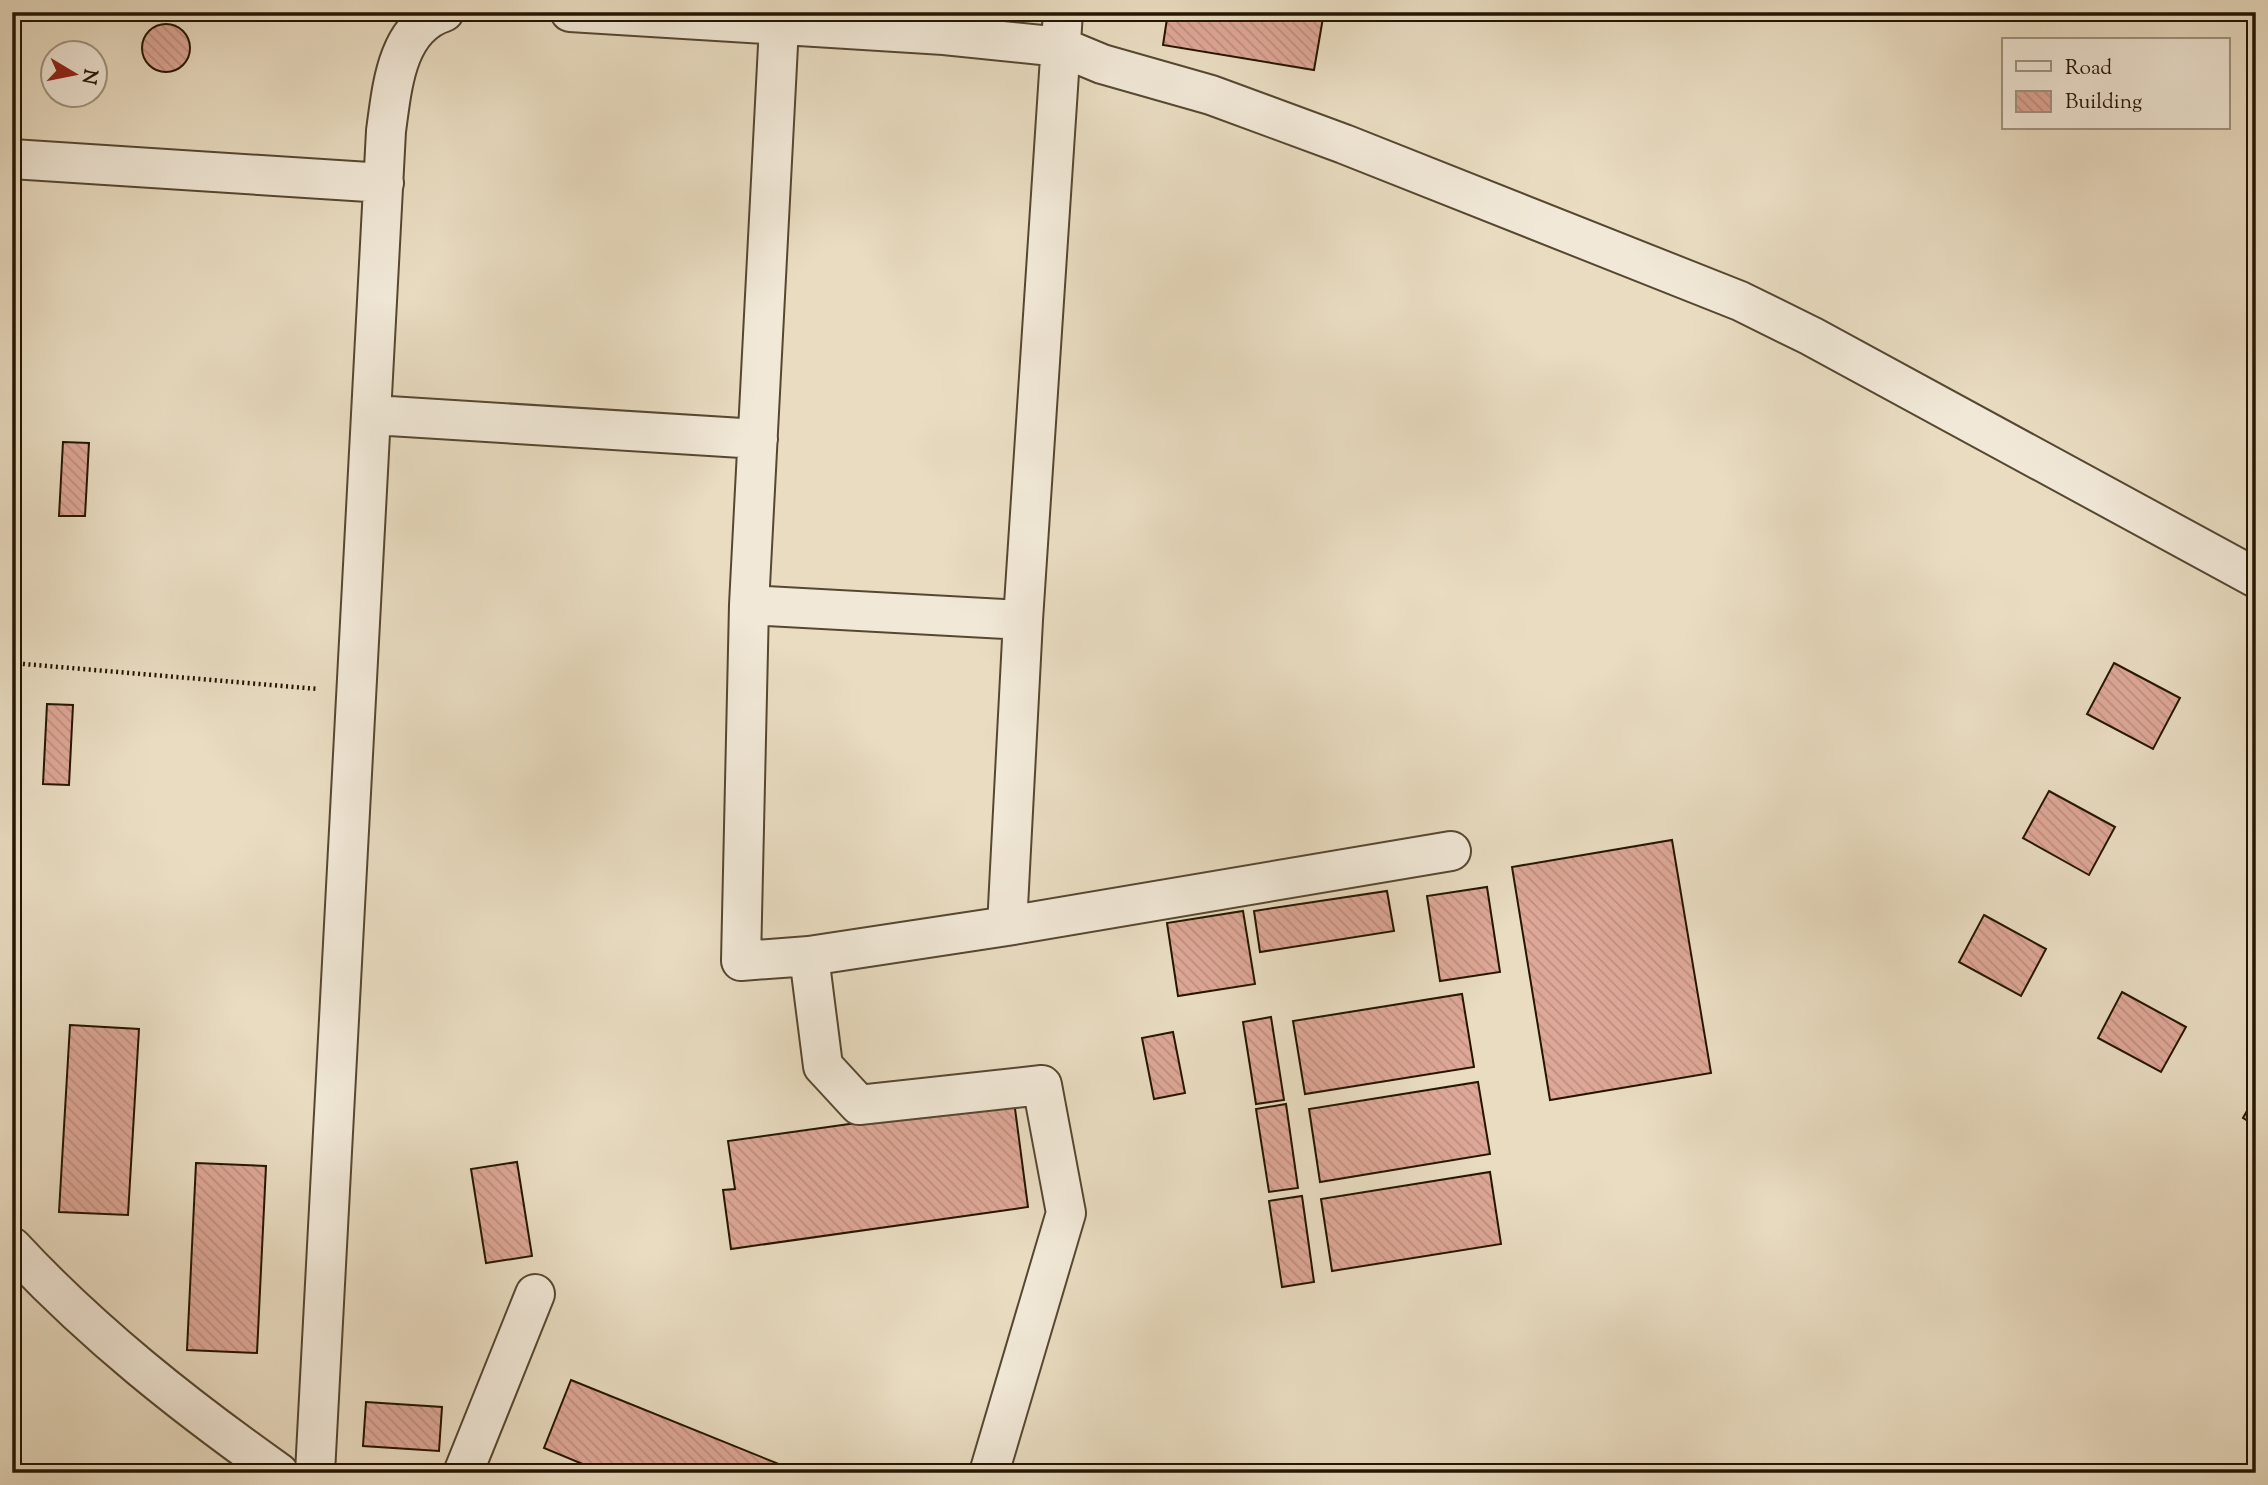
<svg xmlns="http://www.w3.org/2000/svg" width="2268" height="1485" font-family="'Sorts Mill Goudy',serif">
<defs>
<pattern id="building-back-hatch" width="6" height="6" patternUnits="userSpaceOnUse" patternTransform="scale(1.75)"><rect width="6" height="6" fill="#dea797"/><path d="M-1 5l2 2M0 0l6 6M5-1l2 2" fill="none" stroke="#be8f80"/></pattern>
</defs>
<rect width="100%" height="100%" fill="#e9dcc1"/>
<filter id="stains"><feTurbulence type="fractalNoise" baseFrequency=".00286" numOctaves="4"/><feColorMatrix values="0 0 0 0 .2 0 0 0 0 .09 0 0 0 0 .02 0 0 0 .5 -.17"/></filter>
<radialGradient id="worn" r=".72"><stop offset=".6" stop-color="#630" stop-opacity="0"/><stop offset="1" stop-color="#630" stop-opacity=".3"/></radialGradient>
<path fill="url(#building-back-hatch)" stroke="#251501" stroke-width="2" d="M1168,12H1324L1314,70L1163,45Z
M142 48a24 24 0 1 1 48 0a24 24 0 1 1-48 0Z
M63,442L89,443L85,516H59Z
M2114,663L2180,698L2153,749L2087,714Z
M47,704L73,705L69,785L43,784Z
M2049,791L2115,827L2089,875L2023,838Z
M1672,840L1711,1073L1550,1100L1512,867Z
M1487,887L1500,972L1440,981L1427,896Z
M1387,891L1394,931L1260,952L1254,911Z
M12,898L19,899L12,981Z
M1243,911L1255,984L1178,996L1167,923Z
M1984,915L2046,949L2021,996L1959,962Z
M2122,992L2186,1027L2161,1072L2098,1038Z
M1462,994L1474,1067L1305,1094L1293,1021Z
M1271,1017L1284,1100L1256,1104L1243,1022Z
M70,1025L139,1029L128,1215L59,1212Z
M1173,1032L1185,1093L1154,1099L1142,1038Z
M1478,1082L1490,1154L1320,1182L1309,1109Z
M2256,1095V1126L2243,1118Z
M1014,1101L1028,1207L731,1249L723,1190L735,1189L728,1141Z
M1286,1104L1298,1188L1269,1192L1256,1109Z
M517,1162L532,1256L486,1263L471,1169Z
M196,1163L266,1166L257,1353L187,1350Z
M1490,1172L1501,1244L1332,1271L1321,1199Z
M1302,1196L1314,1282L1282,1287L1269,1201Z
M571,1380L801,1473H604L544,1448Z
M366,1402L442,1407L439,1451L363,1446Z"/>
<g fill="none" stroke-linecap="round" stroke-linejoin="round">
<g stroke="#564731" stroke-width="42">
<path id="minor" d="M570,12L944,35L1061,47L1102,64L1211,95L1344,144L1740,301L1811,336L2256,578
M779,26L749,605L741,961L809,956L1007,926L1451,851
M12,159L384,183
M373,415L758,439
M749,605L1023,620
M1007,926L1023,620L1063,12
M809,956L823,1066L859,1105L1042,1085L1066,1213L989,1473
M12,1247C92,1333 183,1405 279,1473
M315,1473L386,131C392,88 396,27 444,12
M463,1473L535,1294"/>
</g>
<path stroke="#251501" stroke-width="4.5" stroke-dasharray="2 3.5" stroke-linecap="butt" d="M12,663L318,689"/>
<use href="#minor" stroke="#f1e8d7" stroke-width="38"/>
</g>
<rect width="2268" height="1485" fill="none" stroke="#e9dcc1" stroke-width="42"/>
<rect x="14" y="14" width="2240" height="1457" fill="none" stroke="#251501" stroke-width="3.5"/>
<rect x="21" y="21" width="2226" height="1443" fill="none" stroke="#251501" stroke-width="2"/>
<rect x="2002" y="38" width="228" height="91" fill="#f1e8d7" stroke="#9f9481" stroke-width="2"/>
<rect x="2016" y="61" width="35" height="10" fill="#f1e8d7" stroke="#9f9481" stroke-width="2"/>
<text x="2065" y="74" font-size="21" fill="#251501">Road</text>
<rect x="2016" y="91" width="35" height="21" fill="url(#building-back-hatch)" stroke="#9f9481" stroke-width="2"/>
<text x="2065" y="108" font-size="21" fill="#251501">Building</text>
<g transform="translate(74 74) rotate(100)"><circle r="33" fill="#f1e8d7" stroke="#9f9481" stroke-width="2"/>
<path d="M0-5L12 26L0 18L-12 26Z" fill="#8f2418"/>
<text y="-10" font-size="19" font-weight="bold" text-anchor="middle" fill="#251501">N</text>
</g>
<rect width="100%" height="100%" filter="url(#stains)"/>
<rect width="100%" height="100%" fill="url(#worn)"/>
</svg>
